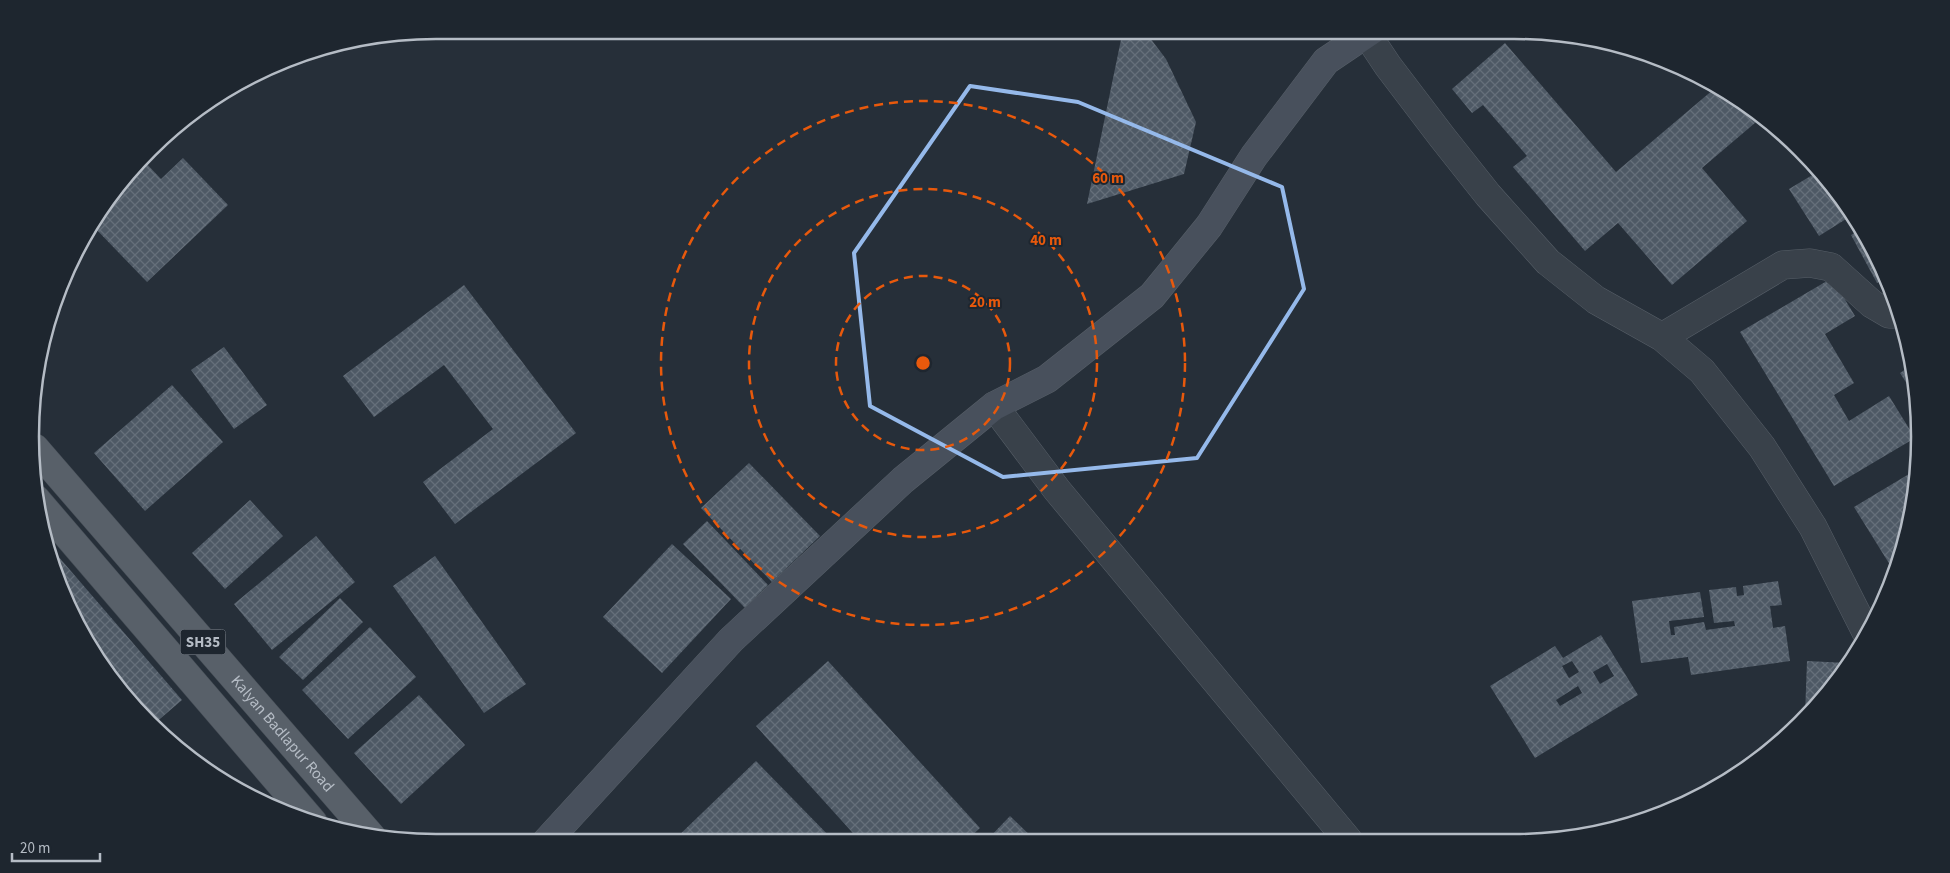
<svg xmlns="http://www.w3.org/2000/svg" width="1950" height="873" font-family="'Source Sans 3',sans-serif">
<defs>
<pattern id="building-cross-hatch" width="8" height="8" patternUnits="userSpaceOnUse" patternTransform="scale(1.25)"><rect width="8" height="8" fill="#4e5965"/><path d="M0 0l8 8M0 8l8-8" fill="none" stroke="#656f7a"/></pattern>
</defs>
<rect width="100%" height="100%" fill="#262f39"/>
<path fill="url(#building-cross-hatch)" fill-rule="evenodd" d="M1123,30H1144L1166,59L1196,122L1184,174L1087,204Z
M1505,43L1616,172L1714,89L1708,82L1739,98L1762,117L1702,168L1747,221L1672,285L1618,223L1585,251L1513,167L1527,156L1483,105L1472,113L1452,89Z
M183,158L228,205L147,282L92,225L144,161L161,179Z
M1819,171L1854,214L1819,236L1789,189Z
M1862,229L1887,277L1877,283L1851,235Z
M1832,278L1855,316L1825,334L1854,383L1834,395L1849,421L1889,396L1915,438L1834,486L1740,332Z
M464,285L576,433L455,524L423,482L493,429L444,365L374,417L343,376Z
M224,347L267,405L234,429L191,370Z
M1913,364L1916,394L1914,395L1900,373Z
M172,385L223,442L145,511L94,453Z
M749,463L820,536L772,582L701,508Z
M1914,471L1916,475L1915,487L1908,491L1914,501L1912,516L1895,573L1854,507Z
M250,500L283,536L225,589L192,553Z
M707,521L768,585L745,608L683,544Z
M316,536L355,582L272,650L234,604Z
M45,541L182,700L154,724L84,639L52,567Z
M672,544L731,599L662,673L603,617Z
M435,556L526,684L484,713L393,586Z
M1778,581L1782,605L1770,606L1773,628L1785,626L1790,661L1691,675L1688,657L1641,663L1632,601L1700,592L1704,617L1669,621L1671,635H1675L1674,627L1704,622L1706,630L1735,626L1734,621L1714,623L1709,590L1736,587L1737,596L1744,595L1743,586Z
M340,598L363,622L303,680L279,657Z
M370,627L416,677L348,739L302,690Z
M1601,635L1638,695L1535,758L1490,686L1555,646L1563,658ZM1572,661L1579,672L1569,678L1562,666ZM1607,664L1614,676L1600,684L1593,672ZM1578,686L1582,693L1560,706L1556,700Z
M828,661L980,828L966,841L861,842L756,726Z
M1807,661L1848,663L1836,684L1805,715Z
M419,695L465,745L401,804L354,753Z
M756,761L835,842H672Z
M1010,816L1036,841H986Z"/>
<g fill="none" stroke-linecap="round" stroke-linejoin="round">
<g stroke="#575f68" stroke-width="29">
<path id="street" d="M1366,33L1388,66L1442,137L1488,195L1548,262L1596,300L1662,337L1702,371L1762,447L1813,527L1866,632
M1662,337L1783,265L1810,263L1831,267L1872,304L1889,314H1899
M994,406L1057,490L1348,840"/>
</g>
<g stroke="#575f68" stroke-width="29">
<path id="secondary" d="M545,843L731,640L903,480L994,406L1047,379L1152,296L1209,226L1254,156L1326,61L1372,30"/>
</g>
<g stroke="#424a53" stroke-width="29">
<g id="primary">
<path id="s1" d="M35,448L372,837"/>
<path d="M36,499L313,822"/>
</g>
</g>
<use href="#street" stroke="#39414a" stroke-width="28"/>
<use href="#secondary" stroke="#48505c" stroke-width="28"/>
<use href="#primary" stroke="#586069" stroke-width="28"/>
</g>
<path fill="none" stroke="#95b9ea" stroke-width="4" stroke-linejoin="round" d="M970,86L1078,102L1282,187L1304,289L1197,458L1003,477L870,406L854,253Z"/>
<g fill="none" stroke="#e8590c" stroke-width="2.5" stroke-dasharray="9 6">
<circle cx="923" cy="363" r="87"/>
<circle cx="923" cy="363" r="174"/>
<circle cx="923" cy="363" r="262"/>
</g>
<g text-anchor="middle" dominant-baseline="central" stroke-width="4" stroke-linejoin="round" paint-order="stroke">
<rect fill="#1e262f" stroke="#888f98" stroke-width="1" x="180.5" y="629.5" width="45" height="25" rx="4"/>
<g font-size="15" font-weight="bold" fill="#b5bcc5">
<text x="203" y="642">SH35</text>
</g>
<g font-size="16" fill="#b5bcc5" stroke="#1e262f">
<text stroke="none"><textPath href="#s1" startOffset="378">Kalyan Badlapur Road</textPath></text>
</g>
</g>
<path d="M0 0H1950V873H0ZM436 39H1514A397 397 0 0 1 1911 436V437A397 397 0 0 1 1514 834H436A397 397 0 0 1 39 437V436A397 397 0 0 1 436 39Z" fill="#1e262f" fill-rule="evenodd"/>
<path fill="none" stroke="#b5bcc5" stroke-width="2.5" d="M436 39H1514A397 397 0 0 1 1911 436V437A397 397 0 0 1 1514 834H436A397 397 0 0 1 39 437V436A397 397 0 0 1 436 39Z"/>
<circle cx="923" cy="363" r="8" fill="#e8590c" stroke="#1e262f" stroke-width="2.5"/>
<g font-size="15" text-anchor="middle" font-weight="bold" fill="#e8590c" stroke="#1e262f" stroke-width="4" stroke-linejoin="round" paint-order="stroke">
<text x="1108" y="183">60 m</text>
<text x="1046" y="245">40 m</text>
<text x="985" y="307">20 m</text>
</g>
<path d="M12 853v8h88v-8" fill="none" stroke="#b5bcc5" stroke-width="2.5"/>
<text x="20" y="853" font-size="15" fill="#b5bcc5" stroke="#1e262f" stroke-width="4" paint-order="stroke">20 m</text>
</svg>
